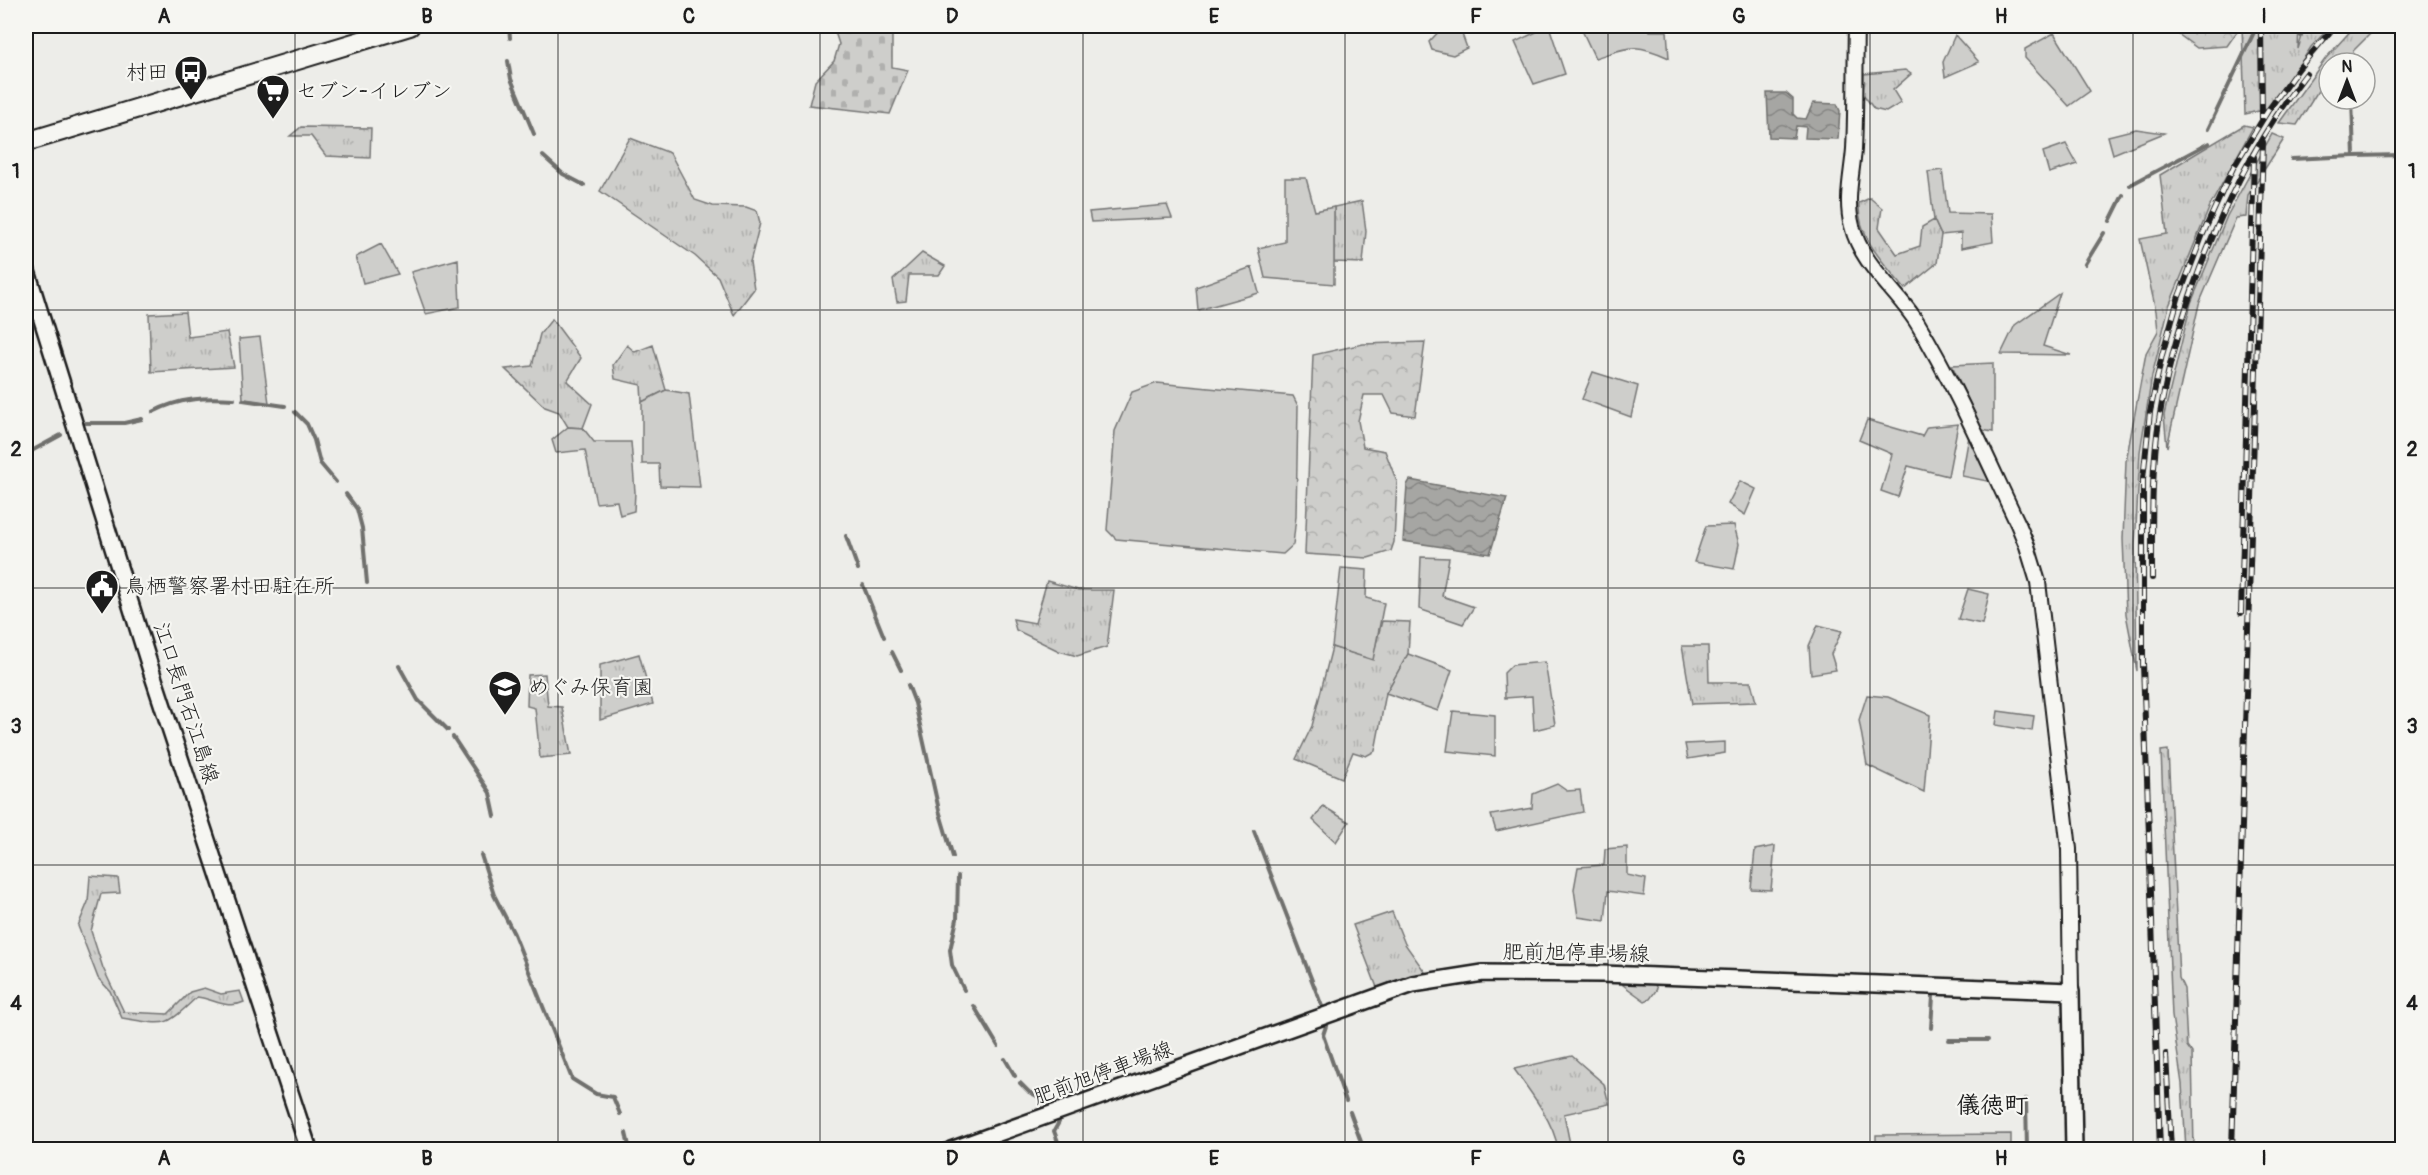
<svg xmlns="http://www.w3.org/2000/svg" width="2428" height="1175" font-family="Pangolin,'Klee One',sans-serif">
<defs>
<pattern id="grass-tufts" width="24" height="20" patternUnits="userSpaceOnUse" patternTransform="scale(1.5)"><rect width="24" height="20" fill="#cececb"/><path d="M3 7l-1-3M5 7V3M7 7l1-3M15 17l-1-3M17 17v-4M19 17l1-3" fill="none" stroke="#b0b0ae"/></pattern>
<pattern id="forest-crowns" width="20" height="18" patternUnits="userSpaceOnUse" patternTransform="scale(1.5)"><rect width="20" height="18" fill="#cececb"/><path d="M2 6a3 3 0 1 1 6 0M12 15a3 3 0 1 1 6 0" fill="none" stroke="#b0b0ae"/></pattern>
<pattern id="cemetery-stones" width="16" height="16" patternUnits="userSpaceOnUse" patternTransform="scale(1.5)"><rect width="16" height="16" fill="#cececb"/><path d="M2 7V4a2 2 0 0 1 4 0v3zM10 15v-3a2 2 0 0 1 4 0v3z" fill="#b0b0ae"/></pattern>
<pattern id="water-waves" width="16" height="10" patternUnits="userSpaceOnUse" patternTransform="scale(1.5)"><rect width="16" height="10" fill="#a6a6a3"/><path d="M0 5q4-4 8 0t8 0" fill="none" stroke="#868684"/></pattern>
</defs>
<rect width="100%" height="100%" fill="#edede9"/>
<filter id="ink" filterUnits="userSpaceOnUse"><feTurbulence type="fractalNoise" baseFrequency=".0167" numOctaves="2"/><feDisplacementMap in="SourceGraphic" scale="12" xChannelSelector="R" yChannelSelector="G"/><feConvolveMatrix kernelMatrix="1 2 1 2 8 2 1 2 1" color-interpolation-filters="sRGB"/></filter>
<g filter="url(#ink)">
<path fill="url(#grass-tufts)" stroke="#757574" stroke-width="1.5" d="M2242,26H2299L2298,49L2303,33L2310,26H2331L2311,47L2267,116L2259,111L2245,114Z
M2355,26H2378L2353,51V63H2329V73L2297,125L2279,123L2326,58Z
M1905,70L1911,74L1893,90L1901,103L1886,112L1874,109L1863,94L1864,74Z
M2244,125L2253,127L2210,206L2169,306L2152,376L2140,452L2135,546L2137,671L2126,614L2123,539L2126,461L2146,353L2158,331L2156,311L2140,239L2167,234L2160,175Z
M301,127L371,128L370,158L326,156L311,136H290Z
M2272,134L2284,139L2248,195L2246,217L2236,218L2199,304L2167,447L2164,415L2191,303L2227,216Z
M630,138L670,153L695,200L713,206L746,207L757,211L760,223L750,262L754,289L734,315L718,277L695,256L600,191Z
M1870,198L1882,208L1879,228L1897,254L1920,246L1922,227L1934,220L1941,235L1937,263L1905,289C1885,264 1857,238 1859,203Z
M1362,201L1366,231L1363,263L1334,262V207Z
M922,253L945,266L939,275H909L906,301L897,302L893,280Z
M185,312L188,337L227,332L234,367L151,372L149,314Z
M552,319L581,358L567,381L592,404L583,428L568,427L559,412L545,407L505,369L532,366L540,334Z
M627,345L635,352L653,345L666,390L642,402L641,385L615,379L613,365Z
M1047,581L1078,590H1114L1107,647L1077,656L1059,651L1016,630L1013,619L1035,623Z
M1382,621L1410,622L1408,654L1386,693L1375,751L1366,756L1353,752L1342,778L1296,759L1312,726L1332,647L1372,659Z
M1682,646H1708L1709,682H1751L1756,702L1692,704Z
M639,654L653,704L600,720V665Z
M545,674L548,706L562,707L571,755L540,758L535,708L527,706L528,675Z
M2168,750L2179,978L2184,989L2187,1046L2192,1053L2194,1149H2186L2182,1084L2172,1016L2161,751Z
M90,876L118,878L120,893L101,894L91,931L103,968L124,1012L168,1014L190,992L204,988L221,994L240,991L244,1002C227,1010 214,999 197,997C163,1029 168,1025 122,1018L110,991L98,978L78,926L88,902Z
M1392,912L1405,944L1425,972L1423,977L1378,990L1353,925Z
M1624,982L1654,983L1657,989L1650,999L1645,1001L1623,985Z
M1572,1056L1604,1084L1609,1104L1564,1114L1571,1149H1558C1554,1122 1530,1091 1514,1069Z"/>
<path fill="url(#forest-crowns)" stroke="#757574" stroke-width="1.5" d="M2170,26H2241L2227,46L2197,48L2170,28Z
M1425,342L1415,416L1393,413L1384,395H1364L1358,421L1363,447L1385,451L1397,482L1394,542L1391,551L1368,558L1305,554L1313,355L1363,344Z"/>
<path fill="url(#cemetery-stones)" stroke="#757574" stroke-width="1.5" d="M833,26H890L892,29V67L908,70L890,114L809,105L815,81L834,61L839,44Z"/>
<path fill="#cececb" stroke="#757574" stroke-width="1.5" d="M1444,26H1459L1467,48L1453,55L1432,50L1429,42Z
M1549,26L1565,74L1534,84L1515,42Z
M1580,26H1649L1650,31H1667L1669,58C1634,42 1630,47 1595,58Z
M2054,33L2090,91L2069,106L2025,58V49Z
M1955,35L1979,62L1945,77L1943,62Z
M2136,129L2164,133L2113,154L2108,136Z
M2066,144L2077,164L2049,173L2043,152Z
M1942,170L1948,213L1991,214L1993,242L1961,248V233L1941,235L1934,220L1928,172Z
M1285,178H1306L1315,211L1334,207V284L1265,278L1258,248L1285,242Z
M1167,205L1172,218L1091,222L1089,212Z
M381,244L398,274L363,283L356,257Z
M458,259L460,307L426,314L411,272Z
M1252,267L1259,293L1198,310L1196,287Z
M2060,293L2043,346L2071,355L2001,354L2015,325Z
M260,337L269,403L243,399L239,339Z
M1993,363V432L1982,430L1952,365Z
M1593,372L1638,386L1631,417L1582,399Z
M1157,383L1293,396L1298,406L1296,516L1293,545L1283,554L1116,539L1107,530L1115,431L1132,392Z
M666,390L689,394L700,487L660,486L659,464H642V402Z
M1867,420L1922,436L1927,427L1958,424L1948,476L1908,466L1898,497L1881,491L1892,454L1859,440Z
M568,427L583,428L594,442H631L635,492L634,511L620,515L617,501L596,503L585,450L556,453L552,440Z
M1969,436L1992,482L1962,476Z
M1740,481L1756,489L1745,515L1728,504Z
M1734,525L1739,544L1734,569L1694,562L1706,526Z
M1421,557L1449,558L1442,596L1474,607L1463,624L1419,609Z
M1341,568L1367,570L1366,598L1384,603L1373,660L1332,647Z
M1968,589L1989,594L1982,624L1958,619Z
M1818,625L1842,631L1831,654L1836,670L1811,674L1809,646Z
M1408,654L1452,670L1438,711L1386,693Z
M1545,662L1555,725L1534,730L1532,696L1505,698L1504,673L1512,665Z
M1867,695L1888,697L1930,715L1924,792L1867,765L1859,720Z
M1453,711L1495,715V756L1447,751Z
M1998,711L2034,716L2032,731L1996,725Z
M1725,742V753L1688,759L1685,744Z
M1557,784L1567,791L1580,790L1583,812L1496,831L1491,815L1532,808L1533,794Z
M1323,806L1349,822L1336,842L1313,820Z
M1775,846L1771,890L1751,889L1755,850Z
M1627,847V875L1646,879L1644,896L1608,891L1605,921L1578,917L1574,889L1578,867L1604,865L1605,849Z
M2011,1134V1149H1876V1135Z"/>
<path fill="url(#water-waves)" stroke="#6f6f6d" stroke-width="1.5" d="M1767,93H1786L1793,99V114L1797,118L1806,119L1813,103L1837,104L1840,111L1838,139L1805,138L1806,127L1796,126L1794,138L1769,137Z
M1410,480L1507,498L1490,554L1403,541L1407,485Z"/>
<g fill="none" stroke-linecap="round" stroke-linejoin="round">
<path stroke="#6f6f6d" stroke-width="4" d="M509,26L510,38
M2301,36V26
M508,61L511,79L534,134
M2352,99L2354,156L2402,155
M2208,129L2257,26
M543,156L563,174L584,185
M2292,159L2354,156
M2130,185L2209,143
M2110,221L2123,195
M2085,264L2104,233
M243,400L285,406
M153,412C179,398 205,397 234,399
M295,412L307,424L314,440L320,463L336,482
M86,423H124L142,419
M26,454L61,435
M346,494L357,509L362,528L367,583
M846,536L858,569
M863,585L884,637
M892,652L901,670
M399,666L418,700L448,730
M908,685L915,703L939,810L953,857
M453,737L490,793L495,816
M1254,831L1323,1009
M481,855L494,895L514,934L572,1079L596,1094L613,1097L620,1114
M958,876L957,919L950,950L952,965L964,990
M974,1006L998,1046
M1326,1026L1323,1035L1346,1101
M1931,1028L1933,996
M1949,1040H1988
M1005,1059L1015,1076
M1020,1083L1029,1092L1051,1103
M2026,1099L2027,1150
M1350,1112L1364,1150
M1059,1122L1054,1131L1061,1150
M626,1133L630,1150"/>
<g stroke="#1c1c1c" stroke-width="18">
<path id="tertiary" d="M1856,26C1855,66 1856,108 1854,149C1852,175 1845,200 1852,226C1862,266 1897,290 1918,324C1956,387 1986,457 2018,524L2027,546L2038,582L2069,849L2071,991"/>
</g>
<g stroke="#1c1c1c" stroke-width="20">
<path id="secondary" d="M26,268L151,670L309,1150
M951,1150L1413,984L1483,973L1602,974L2071,991L2074,1150"/>
</g>
<g stroke="#1c1c1c" stroke-width="22">
<path id="trunk" d="M26,142L410,26"/>
</g>
<use href="#tertiary" stroke="#f6f6f2" stroke-width="14"/>
<use href="#secondary" stroke="#f6f6f2" stroke-width="15"/>
<use href="#trunk" stroke="#f6f6f2" stroke-width="18"/>
<g stroke="#1c1c1c" stroke-width="6">
<path id="rail" d="M2261,26L2262,118
M2152,578C2152,523 2151,468 2160,414C2179,299 2234,167 2306,74
M2241,613L2254,157
M2166,1054L2171,1150
M2160,1150L2143,664V479L2150,412L2162,355L2178,299L2203,234L2233,168L2269,109L2299,68L2335,26
M2232,1150L2263,142"/>
</g>
<use href="#rail" stroke="#f6f6f2" stroke-width="4" stroke-dasharray="11" stroke-linecap="butt"/>
</g>
</g>
<path fill="none" stroke="#1c1c1c" stroke-width="1.5" stroke-opacity="0.55" d="M295,26V1150M558,26V1150M820,26V1150M1083,26V1150M1345,26V1150M1608,26V1150M1870,26V1150M2133,26V1150M26,310H2402M26,588H2402M26,865H2402"/>
<defs>
<g id="bus-pin" transform="scale(1.725)"><path d="M0 17L-7.5 6A9.5 9.5 0 1 1 7.5 6Z" fill="#1c1c1c" stroke="#f6f6f2"/><path d="M-5-6H5V4H4V6H2V4H-2V6H-4V4H-5ZM-3.5-4V0h7V-4ZM-3.5 1.2v1.5H-2V1.2ZM2 1.2v1.5H3.5V1.2Z" fill="#fff"/></g>
<g id="supermarket-pin" transform="scale(1.725)"><path d="M0 17L-7.5 6A9.5 9.5 0 1 1 7.5 6Z" fill="#1c1c1c" stroke="#f6f6f2"/><path d="M-6-5.5h2.5l.6 2H6L4.5 2H-2.5L-4.4-4H-6ZM-1.5 3.2a1.3 1.3 0 1 0 .1 0ZM3 3.2a1.3 1.3 0 1 0 .1 0Z" fill="#fff"/></g>
<g id="civic-pin" transform="scale(1.725)"><path d="M0 17L-7.5 6A9.5 9.5 0 1 1 7.5 6Z" fill="#1c1c1c" stroke="#f6f6f2"/><path d="M-.6-6.5H3V-4.5H.6V-3L4-1V1h2V6H-6V1h2V-1L-.6-3ZM-1.2 2.5V6h2.4V2.5Z" fill="#fff"/></g>
<g id="school-pin" transform="scale(1.725)"><path d="M0 17L-7.5 6A9.5 9.5 0 1 1 7.5 6Z" fill="#1c1c1c" stroke="#f6f6f2"/><path d="M0-5L7-2L0 1L-7-2ZM-4 1L0 2.5L4 1V4Q0 6-4 4Z" fill="#fff"/></g>
</defs>
<g fill-rule="evenodd">
<use href="#bus-pin" x="191" y="72"/>
<use href="#supermarket-pin" x="273" y="91"/>
<use href="#civic-pin" x="102" y="586"/>
<use href="#school-pin" x="505" y="687"/>
</g>
<g text-anchor="middle" dominant-baseline="central" stroke-width="4.5" stroke-linejoin="round" paint-order="stroke">
<g font-size="21" fill="#1c1c1c" stroke="#f6f6f2" text-anchor="start">
<text x="168" y="72" text-anchor="end">村田</text>
<text x="296" y="91">セブン-イレブン</text>
<text x="125" y="586">鳥栖警察署村田駐在所</text>
<text x="528" y="687">めぐみ保育園</text>
</g>
<g font-size="21" fill="#1c1c1c" stroke="#f6f6f2">
<text transform="translate(186 703) rotate(72)">江口長門石江島線</text>
<text transform="translate(1576 953) rotate(1)">肥前旭停車場線</text>
<text transform="translate(1103 1073) rotate(-20)">肥前旭停車場線</text>
</g>
<g font-size="24" font-weight="bold" fill="#1c1c1c" stroke="#f6f6f2">
<text x="1992" y="1105">儀徳町</text>
</g>
</g>
<rect width="2428" height="1175" fill="none" stroke="#f6f6f2" stroke-width="66"/>
<g transform="translate(2347 81)"><circle r="28" fill="#f6f6f2" stroke="#9f9f9c" stroke-width="1.5"/>
<path d="M0-4.5L10 22L0 15L-10 22Z" fill="#1c1c1c"/>
<text y="-9" font-size="16" font-weight="bold" text-anchor="middle" fill="#1c1c1c">N</text>
</g>
<rect x="33" y="33" width="2362" height="1109" fill="none" stroke="#1c1c1c" stroke-width="2"/>
<g font-size="20" text-anchor="middle" font-weight="bold" fill="#1c1c1c">
<text x="164" y="23">A</text>
<text x="427" y="23">B</text>
<text x="689" y="23">C</text>
<text x="952" y="23">D</text>
<text x="1214" y="23">E</text>
<text x="1476" y="23">F</text>
<text x="1739" y="23">G</text>
<text x="2001" y="23">H</text>
<text x="2264" y="23">I</text>
<text x="16" y="178">1</text>
<text x="2412" y="178">1</text>
<text x="16" y="456">2</text>
<text x="2412" y="456">2</text>
<text x="16" y="733">3</text>
<text x="2412" y="733">3</text>
<text x="16" y="1010">4</text>
<text x="2412" y="1010">4</text>
<text x="164" y="1165">A</text>
<text x="427" y="1165">B</text>
<text x="689" y="1165">C</text>
<text x="952" y="1165">D</text>
<text x="1214" y="1165">E</text>
<text x="1476" y="1165">F</text>
<text x="1739" y="1165">G</text>
<text x="2001" y="1165">H</text>
<text x="2264" y="1165">I</text>
</g>
</svg>
